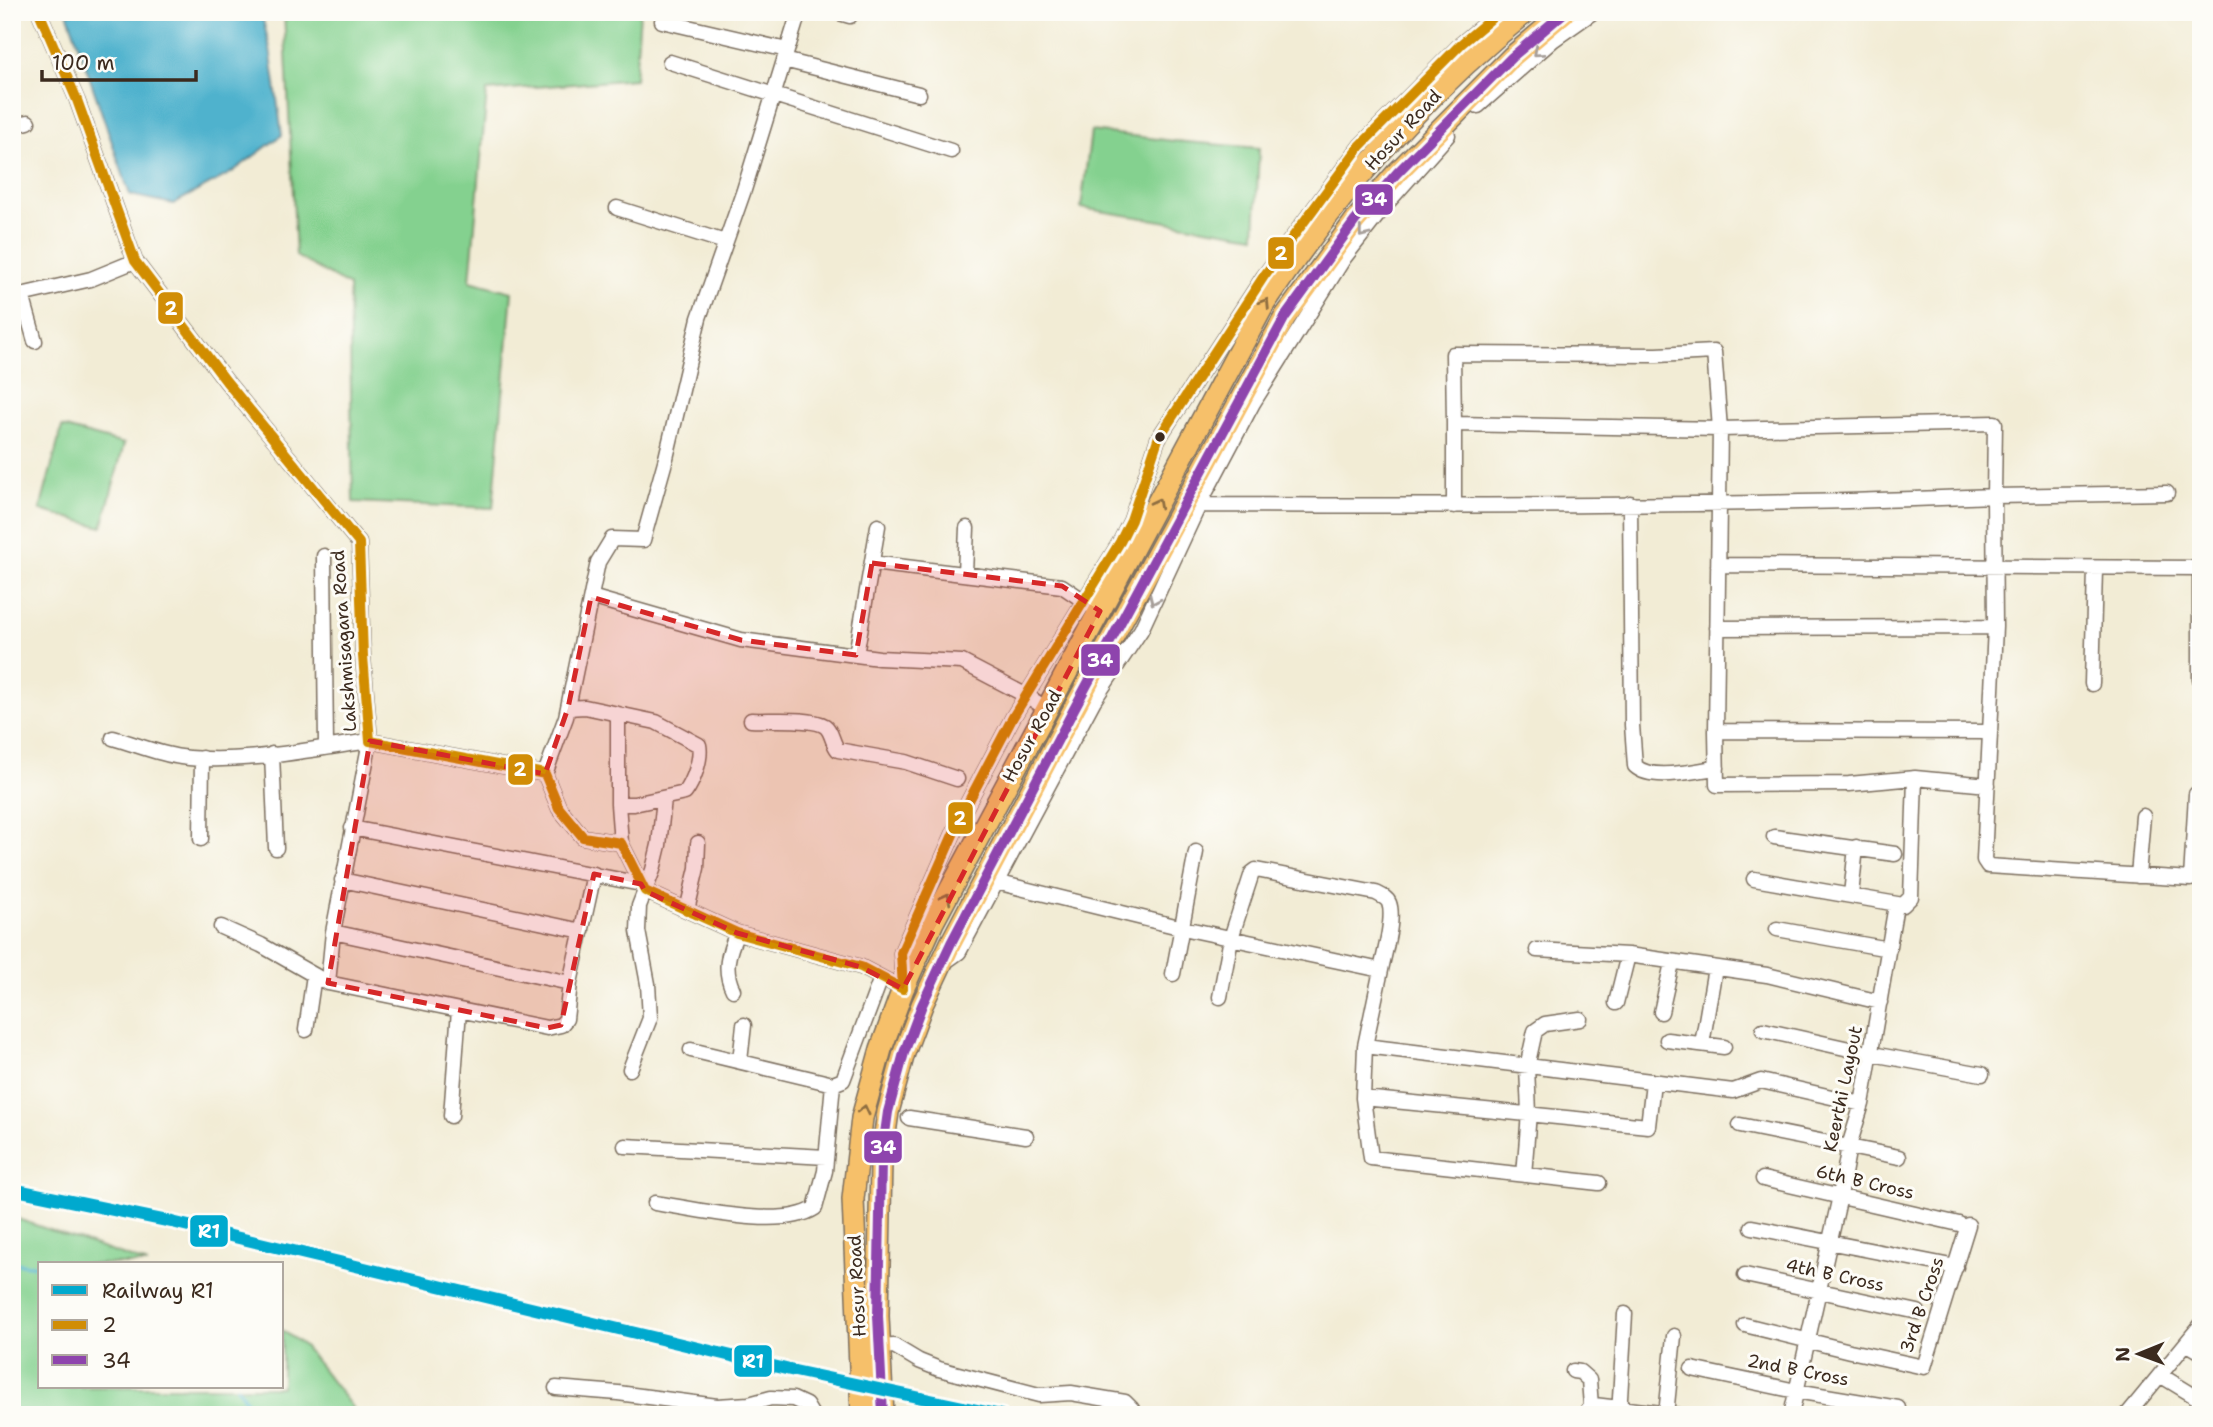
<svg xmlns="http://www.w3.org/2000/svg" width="2213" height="1427" font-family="'Shantell Sans',sans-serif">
<rect width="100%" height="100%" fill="#fdfcf7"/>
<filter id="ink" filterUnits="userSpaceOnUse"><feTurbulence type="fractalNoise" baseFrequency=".0143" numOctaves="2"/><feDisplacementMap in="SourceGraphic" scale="14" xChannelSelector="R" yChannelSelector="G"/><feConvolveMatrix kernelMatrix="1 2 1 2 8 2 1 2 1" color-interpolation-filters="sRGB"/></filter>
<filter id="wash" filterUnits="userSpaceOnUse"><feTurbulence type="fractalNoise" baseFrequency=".00686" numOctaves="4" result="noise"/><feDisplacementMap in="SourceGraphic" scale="28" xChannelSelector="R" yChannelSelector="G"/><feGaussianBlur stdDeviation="1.57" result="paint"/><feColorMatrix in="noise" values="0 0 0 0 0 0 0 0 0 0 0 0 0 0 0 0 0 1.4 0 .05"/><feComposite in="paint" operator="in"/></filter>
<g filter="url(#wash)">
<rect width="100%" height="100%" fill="#f2ecd5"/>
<path fill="#84d18f" stroke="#607e56" stroke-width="2" d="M284,12H640L635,79L487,91L470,281L512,292L493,508L353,502L349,286L296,256Z
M1091,131L1174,141L1259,148L1255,236L1081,208Z
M62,427L124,444L102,527L40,510Z
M12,1217L148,1264H40V1387H282V1330L304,1346L358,1415H12Z"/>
<path fill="#4fb2cd" stroke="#456e76" stroke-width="2" d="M67,12H261L270,48L282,135L231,173L173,204L130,195Z"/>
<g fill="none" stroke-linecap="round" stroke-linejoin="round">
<path stroke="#4fb2cd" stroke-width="3.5" d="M12,1263L40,1266
M237,1387L255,1415"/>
</g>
</g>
<g filter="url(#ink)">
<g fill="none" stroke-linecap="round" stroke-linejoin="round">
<g stroke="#7b6e5e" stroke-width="17">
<path id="minor" d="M39,12L77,100L135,261L226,381L359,543L363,656L370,741L545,774L559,808L583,837L621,843L645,891L737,933L861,967L903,989L901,953L963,812L1013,717L1120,542L1131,520L1158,439L1264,276L1360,146L1461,44L1499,12
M836,12L850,16L853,12
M662,21L787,50
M784,60L919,94
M670,62L951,151
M1478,106L1553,40L1593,12
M12,126L28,122
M617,208L725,242
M22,295L35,341
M12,297L91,279L135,261
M1454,424L1453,354L1657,355L1714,352L1720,429L1995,423L1994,496L2167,493
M1630,503L1632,725L1635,766C1652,782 1695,770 1717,768
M1199,505C1464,506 1729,507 1994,496L1995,627L1984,860L1988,866L2191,879L2196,794
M1454,506V424L1720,429L1716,731L1990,732
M324,556L326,747
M872,563L1062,586L1090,605
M1718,565L2201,568
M2200,568V680
M965,573L967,528
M591,597L741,640L879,658L962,662L1027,696L1047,709
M1717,628L1995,627
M856,655L878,526
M2092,684L2095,569
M568,708L585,707L656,722L699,745C702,759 693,782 685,793L634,804H618L621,843
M618,714V804
M751,720C768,721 811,717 825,726C832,731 832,743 838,750L906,762L957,779
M1716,731L1717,785L1849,784L1915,778L1988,785
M113,738C135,744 158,754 181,757C241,765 310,749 370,741L333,932L328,983
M272,754L276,848
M545,774L566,717L598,562L612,539L643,540L666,458L699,318L744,190L799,12
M352,828L641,884
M1774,837L1895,854
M201,839L202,758
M2138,876L2143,816
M1754,879L1903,905L1911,897L1915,778
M342,880L582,931
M996,882L1183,928L1381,970L1365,1046L1733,1091L1761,1081L1862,1104
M1851,895L1856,847
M687,910L697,868L698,843
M221,927L261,945L328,983L547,1028L561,1025L566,1019L570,983L594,874
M1777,929L1889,949
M333,932L570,983
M1537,950L1628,955L1767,975L1880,1002
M942,964L959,952L1094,700L1141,630L1199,505L1253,403L1344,258L1388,202L1448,135
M1173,974L1196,852
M733,990C723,970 728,953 737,933
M1220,997L1231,938L1252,873L1256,870L1376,893C1382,896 1387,898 1389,903C1395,918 1384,954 1381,970
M1616,1003L1628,955
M1661,1012L1672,963
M306,1030L314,975
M1763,1030L1872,1054L1982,1074
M1667,1040L1724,1047
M1702,1044L1715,968
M1365,1046L1363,1098L1371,1158L1599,1183
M691,1050L833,1084L843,1080L881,978
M740,1061L744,1025
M630,1069L650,1018L648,984L638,931L639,906L653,870L659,845L664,799
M1363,1098L1648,1126L1653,1082
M451,1116L459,1010
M909,1118L1026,1136
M1740,1125L1899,1157
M625,1146L826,1157
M1524,1175L1529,1113L1527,1067L1535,1031L1545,1024L1580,1019
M1763,1179L1959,1224
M655,1203C695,1209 782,1230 815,1208L825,1171L833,1084
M1752,1227L1956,1267
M1745,1275L1918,1312
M1745,1325L1850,1351L1924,1367L1968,1225
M2186,1343L2201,1352
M879,1347L894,1346L919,1361L939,1369L1039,1395L1071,1393L1125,1402L1132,1409V1415
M1692,1369L1796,1391L1898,1408
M1573,1371L1580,1372L1589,1380L1591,1406
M2160,1375L2201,1400
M556,1388L618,1393L717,1406L749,1404L771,1398L793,1399L806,1405L812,1415
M1587,1415L1588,1409L1594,1405L1678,1415
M1619,1415L1625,1314
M1666,1415L1674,1336
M1791,1415L1840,1196L1849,1146L1862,1104L1896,905
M2127,1415L2201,1325"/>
</g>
<g stroke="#7b6e5e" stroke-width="24">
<path id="highway" d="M862,1415L853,1199L862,1118L881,1049L903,989L933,922L1264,304C1336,196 1424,94 1526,12
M883,1415L878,1316L881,1162L888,1112L904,1053L922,1005L951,943L1074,709L1285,317L1355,221L1397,173L1512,57L1565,12"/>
</g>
<use href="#minor" stroke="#fff" stroke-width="14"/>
<use href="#highway" stroke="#f6c06b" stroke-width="21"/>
<g stroke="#fdfcf7" stroke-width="16">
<path id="bus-1" d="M39,12L77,100L135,261L226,381L359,543L363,656L370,741L545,774L559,808L583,837L621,843L645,891L737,933L861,967L903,989L901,953L963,812L1013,717L1120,542L1131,520L1158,439L1264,276L1360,146L1461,44L1499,12"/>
</g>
<g stroke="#fdfcf7" stroke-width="16">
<path id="bus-2" d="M883,1415L878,1316L881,1162L888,1112L904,1053L922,1005L951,943L1074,709L1285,317L1355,221L1397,173L1512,57L1565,12"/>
</g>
<use href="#bus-1" stroke="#d18d06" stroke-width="10"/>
<use href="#bus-2" stroke="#8e44ad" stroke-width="10"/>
<g stroke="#fdfcf7" stroke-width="18">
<path id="rail-1" d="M12,1189L172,1222L790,1370L1001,1415"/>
</g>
<use href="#rail-1" stroke="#00a9ce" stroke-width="12"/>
</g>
<defs><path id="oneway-chevron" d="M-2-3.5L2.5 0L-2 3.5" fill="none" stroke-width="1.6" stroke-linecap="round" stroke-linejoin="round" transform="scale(1.75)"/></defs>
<g stroke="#a79f9a">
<use href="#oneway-chevron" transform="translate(1538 52) rotate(140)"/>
<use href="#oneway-chevron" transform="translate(1363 233) rotate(128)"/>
<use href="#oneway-chevron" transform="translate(1154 600) rotate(114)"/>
</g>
<g stroke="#8f6e41">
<use href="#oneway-chevron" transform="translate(1265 303) rotate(-58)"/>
<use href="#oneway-chevron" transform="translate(1157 503) rotate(-62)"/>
<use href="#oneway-chevron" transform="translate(946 898) rotate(-62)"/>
<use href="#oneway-chevron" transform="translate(864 1110) rotate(-77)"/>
</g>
</g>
<path fill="#d62828" fill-opacity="0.2" stroke="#d62828" stroke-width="5" stroke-dasharray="14 9" stroke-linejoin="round" d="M872,563L1062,586L1100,611L903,989L861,967L737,933L645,891L641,884L594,874L561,1025L547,1028L328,983L370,741L545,774L568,708L591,597L741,640L856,655Z"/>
<circle fill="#3b2a1e" stroke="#fdfcf7" stroke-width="2.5" cx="1160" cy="437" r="6"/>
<g text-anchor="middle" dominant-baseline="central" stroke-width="6" stroke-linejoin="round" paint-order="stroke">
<g font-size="18" fill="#3b2a1e" stroke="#fdfcf7">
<text transform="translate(1403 130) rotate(-47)">Hosur Road</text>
<text transform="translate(344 641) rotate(-94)">Lakshmisagara Road</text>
<text transform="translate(1032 736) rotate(-61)">Hosur Road</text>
<text transform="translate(1843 1089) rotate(-78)">Keerthi Layout</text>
<text transform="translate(1865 1182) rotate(13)">6th B Cross</text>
<text transform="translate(1835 1275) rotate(12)">4th B Cross</text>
<text transform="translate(857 1286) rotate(-93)">Hosur Road</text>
<text transform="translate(1922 1305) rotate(-71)">3rd B Cross</text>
<text transform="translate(1798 1370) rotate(11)">2nd B Cross</text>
</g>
</g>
<g stroke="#fdfcf7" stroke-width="2.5">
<rect x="1354" y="183" width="40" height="33" rx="7" fill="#8e44ad"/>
<rect x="1267" y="236" width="28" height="34" rx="7" fill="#d18d06"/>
<rect x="157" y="291" width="27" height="34" rx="7" fill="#d18d06"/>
<rect x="1080" y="643" width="41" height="34" rx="7" fill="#8e44ad"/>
<rect x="507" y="753" width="27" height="33" rx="7" fill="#d18d06"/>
<rect x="947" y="801" width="27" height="34" rx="7" fill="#d18d06"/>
<rect x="863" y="1130" width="40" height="34" rx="7" fill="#8e44ad"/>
<rect x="189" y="1214" width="40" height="34" rx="7" fill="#00a9ce"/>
<rect x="733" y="1344" width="40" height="34" rx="7" fill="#00a9ce"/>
</g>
<g font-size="19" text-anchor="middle" font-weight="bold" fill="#fff">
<text x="1374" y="206">34</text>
<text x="1281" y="260">2</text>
<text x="171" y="315">2</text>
<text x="1100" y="667">34</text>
<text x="520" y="776">2</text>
<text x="960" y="825">2</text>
<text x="883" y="1154">34</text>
<text x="209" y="1238">R1</text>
<text x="753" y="1368">R1</text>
</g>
<rect width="2213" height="1427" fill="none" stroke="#fdfcf7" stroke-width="42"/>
<rect x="38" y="1262" width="245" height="126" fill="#fdfcf7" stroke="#afa8a0" stroke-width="2"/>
<rect x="52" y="1285" width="35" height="10" fill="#00a9ce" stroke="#afa8a0" stroke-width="2"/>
<text x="102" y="1298" font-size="21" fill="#3b2a1e">Railway R1</text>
<rect x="52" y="1320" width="35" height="10" fill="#d18d06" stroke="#afa8a0" stroke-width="2"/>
<text x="102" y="1332" font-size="21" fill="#3b2a1e">2</text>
<rect x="52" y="1355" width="35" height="10" fill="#8e44ad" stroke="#afa8a0" stroke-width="2"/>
<text x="102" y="1368" font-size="21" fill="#3b2a1e">34</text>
<g transform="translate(2139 1354) rotate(269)" stroke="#fdfcf7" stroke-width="5" paint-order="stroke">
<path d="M0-5L12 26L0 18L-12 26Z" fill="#3b2a1e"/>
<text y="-10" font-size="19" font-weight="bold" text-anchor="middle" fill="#3b2a1e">N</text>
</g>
<path d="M42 70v10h154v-10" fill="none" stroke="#3b2a1e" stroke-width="3.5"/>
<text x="52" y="70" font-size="21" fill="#3b2a1e" stroke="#fdfcf7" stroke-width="5" paint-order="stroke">100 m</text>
</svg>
